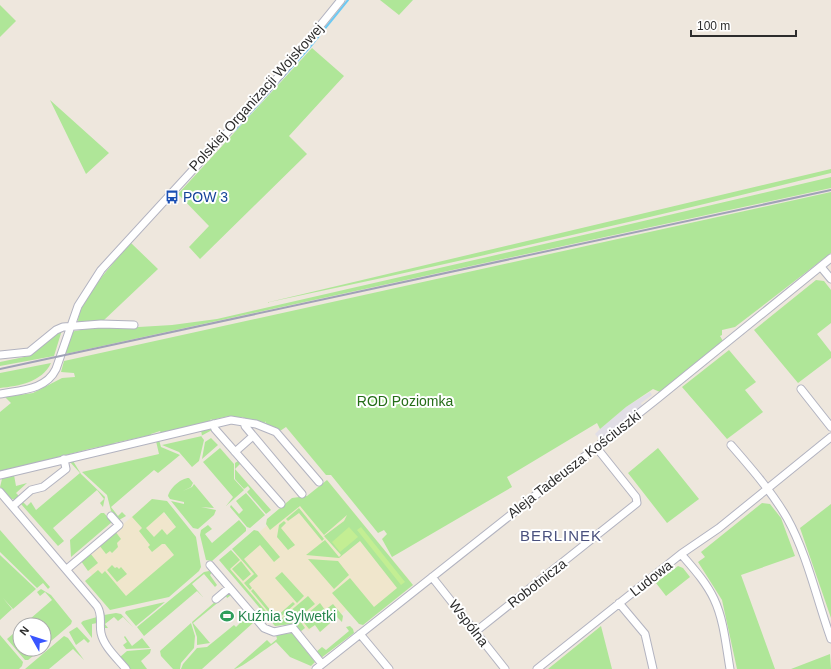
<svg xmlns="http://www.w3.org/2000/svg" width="831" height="669" font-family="Arial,sans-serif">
<rect width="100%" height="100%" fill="#eee7dd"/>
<path fill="#e1dee6" d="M650,392L652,395L641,403L642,406L600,440L595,434L600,429L626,407Z"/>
<path fill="#f0e6cc" d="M328,481L411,582L361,623L348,608L320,632L315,625L308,631L305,628L300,632L287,615L276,625L224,564L274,519L295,509Z
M152,499L199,554L116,607L81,561Z"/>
<path fill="#afe698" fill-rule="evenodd" d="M380,0H413L399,15Z
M0,5L16,21L0,37Z
M312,48L344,76L289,136L307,154L200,259L189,247L209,226L178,194Z
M50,100L109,153L86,174Z
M831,169V173C643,220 454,263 265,303Z
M831,177V188L65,354L72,332L75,331L97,327L122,328L172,325L217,319L592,233Z
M831,192V253L735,327L722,330V335L720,336L723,341L660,392L653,389L626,407L600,429L597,423L507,477L512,487L392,557L382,539L387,534L384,530L378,533L331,475H326L286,427L280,431L265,425L266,421L263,425L242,417L241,418L229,416L212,420L211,419L210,421L161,433L160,431L151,434V435L114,443V444L93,448L0,472V412L11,403L5,397L33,393L62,378L75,377L74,373L61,372L64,361Z
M131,243L158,269L103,321L78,322C78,300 117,259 131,243Z
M816,280L824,281L831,290V323L817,334L831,352V358L798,383L754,330Z
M62,330L54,356L0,366V362L29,356Z
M729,350L756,382L745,390L763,412L727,439L682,387Z
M51,363C42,382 19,386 0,388V373Z
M208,429L212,430L201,436L204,440L199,461L192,467L179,452L162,445L202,436L201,430Z
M211,438L218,445L202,459L205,442Z
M159,440L161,447L180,455L158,473L154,470L111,507L118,516L122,512L126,516L119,520L111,511L107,495L82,472L159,454L156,441Z
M220,448L234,464V479L244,490L226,506L233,497L203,462Z
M658,448L699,499L667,523L628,473Z
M73,461L81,474L105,497L103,507L100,503L104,499L97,490L53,528L64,541L58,546L21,504L23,502L27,506L31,502L36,510L80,473L70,462Z
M238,461L240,464L235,469L271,510L266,514L247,492L250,489L248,486L244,489L235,479V463Z
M14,475L16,486L27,483L16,493L20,497L15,500L9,498L0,487L2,479Z
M189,478L193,483L191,487L183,491L192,487L194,484L214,508L201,507L216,510L214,515L198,529L193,528L171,501L184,504V502L170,499L168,496C170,488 181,478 189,478Z
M327,480L413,585L363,625L359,624L332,593L350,578L374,607L397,588L360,541L339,558L306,555L325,540L339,557L341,555L324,536L344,521L347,515L324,535L300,506L270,530L266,524L267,519L292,498L307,496Z
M246,493L265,515L250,528L247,527L230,507L231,505L239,514L243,510L236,501Z
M152,499L167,501L196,537L201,567L199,571L169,597L110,610L85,581L98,570L102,574L105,571L126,596L174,555L165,544H162L152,552L148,547L150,545L139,531L142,528L132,517ZM164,512L176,527L167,535L162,529L154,537L146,528Z
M762,503L770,504L781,518L795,556L741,575L775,669H737L722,600L698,562L705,557L701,552Z
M831,504V618L800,528Z
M299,508L324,539L322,541L299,513L288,521L286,519Z
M101,513H104L112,522L71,557L70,540Z
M239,520L246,528V531L212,561L206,560L200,535L201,530L208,525L212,529L205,534L212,543Z
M284,521L286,523L281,528L295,545L288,550L277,537L279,525Z
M0,530L50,587L48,589L43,583L37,588L0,552Z
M254,530L258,531L280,557L274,562L260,545L244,559L258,576L249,584L252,588L250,590L244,583L254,574L232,549Z
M115,531L121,539L117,543L118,547L112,553L110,551L106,554L99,545Z
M231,550L240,560L230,569L276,623L308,596L315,604L298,618L305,628L300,632L292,624L275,626L219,560Z
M90,553L98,563L88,571L81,561Z
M0,555L36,589L13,609L3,598L12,609L0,620Z
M308,559L338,561L349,575L334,589Z
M241,561L251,574L243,581L232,569Z
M112,565L115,568L117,567L119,569L121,567L127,574L117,582L107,570Z
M678,566L683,568L690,577L666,596L656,583Z
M209,571L212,572L210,575L217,585L215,587L204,574L192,584L203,597L197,591L144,636L137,627L204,572Z
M282,572L304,596L297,603L275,578Z
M41,589L51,595L72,621L71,624L44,647V625H23L52,600L45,592L40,596L37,592Z
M253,589L276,617L293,602L295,604L276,621L251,591Z
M228,593L231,595L227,598L226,596L193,623L210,643L197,645V637L192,622L224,594Z
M165,602L136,626L125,613L126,611Z
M320,603L325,610L333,604L343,616L342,622L337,617L320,632L315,625L309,629L301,619Z
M116,613L121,614L133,627L123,617L118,621L114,617L105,624L108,628H103L104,615Z
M248,615L254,622L202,669H181L183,664L197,648L207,647L234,625L236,627Z
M97,617V623L92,624V638L81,623L83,621Z
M191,623L195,636L194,648L181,663L180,669H173L161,656L160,651Z
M350,626L353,629L354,633L321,658L316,652L322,647L326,650L349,631L346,627Z
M601,626L612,669H548Z
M77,627L90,641L88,643L84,639L76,645L69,632Z
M20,628V649H42L28,660H25L7,639Z
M292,633L315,662L311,666L290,657L276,642C268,647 240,669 234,669L267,640L271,644L277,639L276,635Z
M0,635L23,662L22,666L19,669H0Z
M64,636L68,638L84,660L73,649L49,669H25Z
M125,636L132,646L142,638L150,648L126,649L123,645L127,642L124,637Z
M151,649L150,653L141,661L147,669H130L120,657L127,651Z
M830,654L831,669H791Z"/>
<path fill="#c3ee93" d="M349,527L358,537L340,552L332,542Z
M361,527L405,582L401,585L357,530Z"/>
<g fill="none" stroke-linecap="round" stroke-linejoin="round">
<path stroke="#6dc9f3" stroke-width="2" d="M234,131L310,47L348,0"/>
<g stroke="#b2b3c0" stroke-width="9">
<path id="minor" d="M821,267L831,279
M0,355L29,352L56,330L63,327L101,324L134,325
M801,389L831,427
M0,394C21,390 46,390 56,369L78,306L101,270L280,75L341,0
M244,422L245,426L302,494
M213,424L215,429L281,504
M731,445C751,468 772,492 787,518C807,554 817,600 831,639
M235,452L253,436
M0,475L231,420L256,424L276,432L319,482
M0,492L97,606C103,615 99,624 101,633C104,647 117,658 126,669
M13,506L31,490L43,487L66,469L64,459
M681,554C693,568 706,582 714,599C724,620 726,646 730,669
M210,565L264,628L274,632L293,628L322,664
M67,569L119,525L111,516
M432,577L505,669
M216,599L229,588
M619,603L645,634L653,669
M475,632L637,503L636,497L596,447
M360,634L389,669
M316,669L657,399L831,258
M537,669L681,554L719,528L831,437"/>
</g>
<use href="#minor" stroke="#fff" stroke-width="7"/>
<path stroke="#a0a2b7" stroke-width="2" d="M0,369L831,190"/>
</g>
<defs>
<g id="bus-bare" transform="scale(1.08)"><path d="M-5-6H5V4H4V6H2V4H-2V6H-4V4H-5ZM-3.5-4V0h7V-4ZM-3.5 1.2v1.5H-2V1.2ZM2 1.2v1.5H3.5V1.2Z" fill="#1a4fb4" stroke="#fff" stroke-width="2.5" paint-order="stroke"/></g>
<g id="stadium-bare" transform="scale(1.08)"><path d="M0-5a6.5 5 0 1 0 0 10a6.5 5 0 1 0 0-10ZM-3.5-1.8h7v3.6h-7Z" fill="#2e9e5b" stroke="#fff" stroke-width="2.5" paint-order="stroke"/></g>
</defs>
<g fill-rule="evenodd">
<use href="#bus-bare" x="172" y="197"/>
<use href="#stadium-bare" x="227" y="616"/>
</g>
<g text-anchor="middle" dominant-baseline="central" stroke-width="4" stroke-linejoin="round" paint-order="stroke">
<g font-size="14" fill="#2c2c2c" stroke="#fff">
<text transform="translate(256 97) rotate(-48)">Polskiej Organizacji Wojskowej</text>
<text transform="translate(574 464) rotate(-38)">Aleja Tadeusza Kościuszki</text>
<text transform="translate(651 578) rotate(-38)">Ludowa</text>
<text transform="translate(537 583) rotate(-38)">Robotnicza</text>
<text transform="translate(469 623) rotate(52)">Wspólna</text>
</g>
<g font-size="14" fill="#164399" stroke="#fff" text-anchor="start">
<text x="183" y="197">POW 3</text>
</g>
<g font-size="14" fill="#256d18" stroke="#fff">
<text x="405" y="401">ROD Poziomka</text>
</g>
<g font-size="14" fill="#27864d" stroke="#fff" text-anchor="start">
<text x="238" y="616">Kuźnia Sylwetki</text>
</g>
<g font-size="15" letter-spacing="1" fill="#4a517e" stroke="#fff">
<text x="561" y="535">BERLINEK</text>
</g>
</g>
<g transform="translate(32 637) rotate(309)"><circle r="19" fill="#ffffff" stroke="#ababab"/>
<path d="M0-3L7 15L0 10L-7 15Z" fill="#3955ff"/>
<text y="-6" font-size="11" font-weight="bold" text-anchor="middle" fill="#2c2c2c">N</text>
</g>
<path d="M691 30v6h105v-6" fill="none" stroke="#2c2c2c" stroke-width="2"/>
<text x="697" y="30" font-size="12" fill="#2c2c2c" stroke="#ffffff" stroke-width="3" paint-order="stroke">100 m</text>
</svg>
